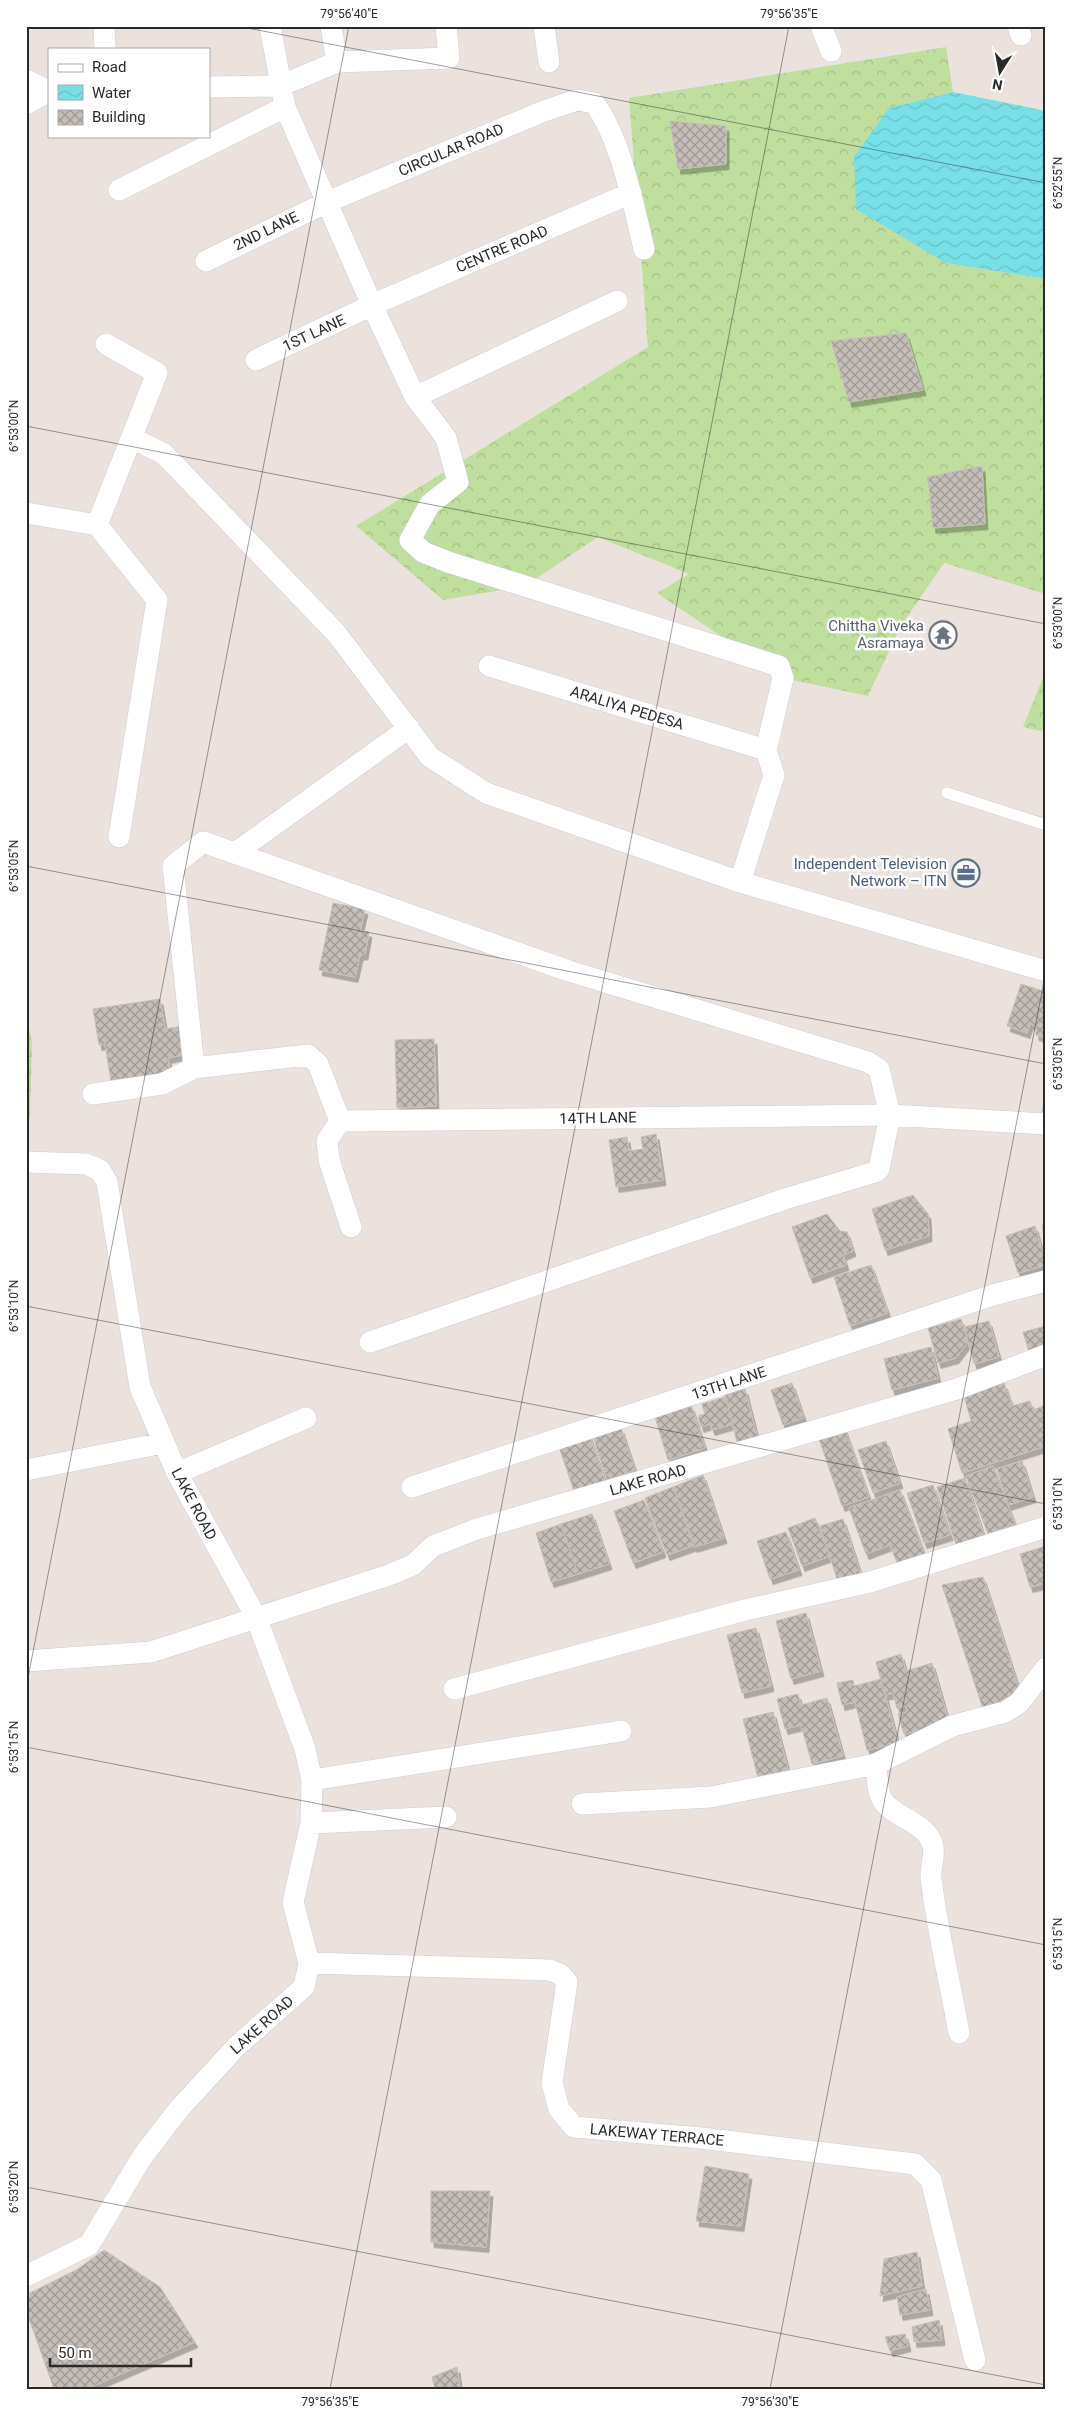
<svg xmlns="http://www.w3.org/2000/svg" width="1072" height="2415" font-family="Roboto,sans-serif">
<defs>
<pattern id="forest-crowns" width="20" height="18" patternUnits="userSpaceOnUse" patternTransform="scale(1.25)"><rect width="20" height="18" fill="#c0de9d"/><path d="M2 6a3 3 0 1 1 6 0M12 15a3 3 0 1 1 6 0" fill="none" stroke="#a5bf87"/></pattern>
<pattern id="wetland-marsh" width="20" height="14" patternUnits="userSpaceOnUse" patternTransform="scale(1.25)"><rect width="20" height="14" fill="#c0de9d"/><path d="M1 5h8M5 5V1M11 12h8M15 12V8" fill="none" stroke="#a5bf87"/></pattern>
<pattern id="water-waves" width="16" height="10" patternUnits="userSpaceOnUse" patternTransform="scale(1.25)"><rect width="16" height="10" fill="#77dfe6"/><path d="M0 5q4-4 8 0t8 0" fill="none" stroke="#67c0c5"/></pattern>
<pattern id="building-cross-hatch" width="8" height="8" patternUnits="userSpaceOnUse" patternTransform="scale(1.25)"><rect width="8" height="8" fill="#c4bdb8"/><path d="M0 0l8 8M0 8l8-8" fill="none" stroke="#9f9a96"/></pattern>
<filter id="shadow"><feDropShadow dx="3" dy="5.5" stdDeviation="0" flood-color="#0004"/></filter>
</defs>
<rect width="100%" height="100%" fill="#ebe2dd"/>
<path fill="url(#forest-crowns)" d="M946,47L953,92L889,108L946,263L1046,279V594L944,563L901,626L868,696L783,678L657,593L689,574L598,537L525,586L443,600L356,526L648,347L629,98Z
M1046,670V732L1023,727Z"/>
<path fill="url(#wetland-marsh)" d="M26,1014L32,1042L30,1118L26,1119Z"/>
<path fill="url(#water-waves)" d="M953,92L1046,111V279L946,263L856,209L854,157L889,108Z"/>
<path fill="url(#building-cross-hatch)" stroke="#c6beb7" filter="url(#shadow)" d="M670,121L726,126V164L678,169Z
M906,333L923,390L849,402L831,341Z
M982,466L985,524L933,528L928,477Z
M333,903L365,909L360,930L369,932L365,954L360,955L355,977L319,970Z
M1021,984L1046,992V1038L1036,1035V1026L1030,1024L1027,1033L1007,1026Z
M160,999L165,1029L183,1026L187,1054L168,1058L170,1073L111,1082L105,1044L99,1045L93,1009Z
M434,1039L436,1106L397,1108L395,1040Z
M1046,1094V1114L1042,1111Z
M656,1134L663,1180L616,1187L609,1140L627,1137L629,1151L643,1149L641,1137Z
M913,1195L928,1214L929,1236L885,1250L872,1209Z
M827,1214L840,1231L847,1232L853,1251L843,1255L846,1265L810,1278L792,1227Z
M1042,1225H1046V1243H1045Z
M1035,1226L1046,1265L1018,1273L1006,1236Z
M871,1265L888,1313L850,1326L834,1277Z
M961,1319L968,1342L956,1358L938,1363L928,1328Z
M989,1321L999,1357L974,1364L964,1327Z
M1046,1326V1347L1029,1352L1023,1332Z
M931,1347L938,1378L892,1390L884,1359Z
M792,1383L804,1418L783,1425L771,1390Z
M1004,1383L1012,1406L1030,1401L1033,1410L1041,1407L1046,1421V1446L962,1473L948,1429L971,1421L964,1396Z
M745,1389L757,1437L737,1442L725,1394Z
M725,1397L733,1424L712,1430L710,1424L701,1427L698,1416L705,1414L702,1404Z
M1046,1404V1421L1041,1407Z
M691,1405L705,1448L668,1460L655,1417Z
M844,1427L869,1497L842,1506L818,1436Z
M621,1428L635,1470L607,1480L593,1437Z
M589,1434L607,1487L576,1497L558,1444Z
M886,1441L900,1483L873,1493L858,1450Z
M1022,1461L1033,1497L1008,1505L997,1469Z
M993,1466L1015,1524L988,1534L966,1476Z
M703,1475L724,1538L694,1547L673,1487Z
M965,1478L985,1539L957,1548L937,1487Z
M933,1485L950,1535L924,1543L907,1493Z
M673,1487L695,1545L667,1555L645,1498Z
M900,1490L925,1555L898,1565L890,1545L866,1554L849,1508Z
M644,1500L663,1552L633,1563L614,1511Z
M592,1514L609,1564L578,1574L561,1524Z
M815,1518L830,1556L802,1566L788,1528Z
M843,1519L862,1578L839,1585L820,1526Z
M561,1524L578,1574L551,1582L536,1533Z
M786,1532L799,1570L770,1579L757,1541Z
M1046,1546V1583L1030,1587L1020,1554Z
M983,1577L1020,1692L983,1709L942,1585Z
M806,1613L821,1671L791,1679L776,1621Z
M756,1628L771,1686L742,1693L727,1635Z
M901,1654L906,1671L932,1663L949,1723L904,1734L898,1714L907,1712L906,1706L897,1708L893,1693L885,1695L876,1662Z
M881,1679L898,1743L867,1750L855,1702L842,1705L837,1683L853,1680L854,1686Z
M798,1694L801,1705L827,1698L843,1756L812,1764L801,1725L785,1729L777,1699Z
M773,1712L788,1770L758,1778L743,1719Z
M705,2166L749,2174L741,2226L696,2221Z
M431,2191H490L486,2247L431,2242Z
M104,2250L160,2287L195,2342L86,2389H54L26,2310V2295L78,2269Z
M917,2252L922,2286L880,2296L884,2259Z
M926,2289L930,2310L900,2315L897,2297Z
M939,2320L942,2340L914,2342L912,2327Z
M905,2334L908,2346L890,2351L885,2337Z
M457,2367L460,2389H435L432,2377Z"/>
<g fill="none" stroke-linecap="round" stroke-linejoin="round">
<g stroke="#c8ced7" stroke-width="12">
<path id="service" d="M947,793L1046,825"/>
</g>
<g stroke="#c8ced7" stroke-width="22">
<path id="minor" d="M104,26L105,49
M270,26L285,107L372,305L415,397L446,438L458,482L430,504L410,540L423,552L448,562L779,666L783,678L766,750L774,775L740,882
M331,26L337,62
M544,26L549,62
M821,26L831,51
M1018,26L1021,35
M26,80L48,91
M209,87L280,86L337,62L449,58L446,26
M26,104L49,91
M119,190L285,107
M206,261L327,202L544,111L577,100L594,103C620,136 634,207 644,249
M106,344L157,373L97,525L157,600L119,837
M256,360L372,305L631,193
M415,397L617,301
M132,438L164,454L336,633L430,757L486,793L740,882L1046,971
M26,513L97,525
M489,666L766,750
M235,853L409,728
M194,1068L173,866L203,842L569,971L868,1062L879,1069L890,1115L879,1169L875,1172L785,1199L370,1342
M93,1094L162,1084L194,1068L308,1055L318,1064L340,1121L890,1115L1046,1124
M340,1121L327,1141L329,1160L351,1227
M26,1162L86,1164L100,1170L107,1182L140,1387L177,1473L256,1617L305,1749L312,1780L311,1823L293,1902L309,1963L304,1987L236,2047L179,2109L142,2157L89,2245L26,2276
M26,1470L163,1443
M177,1473L306,1418
M412,1487L993,1295L1046,1281
M26,1661L151,1652L389,1575L413,1565L433,1546L477,1529L957,1389L1046,1355
M454,1689L745,1610L870,1582L1046,1527
M876,1764C877,1775 877,1792 883,1801C896,1819 929,1823 933,1847C935,1857 930,1868 931,1878C937,1930 950,1982 959,2033
M312,1780L621,1731
M582,1804L711,1797L876,1764L952,1726L1005,1712L1019,1703L1046,1668
M311,1823L446,1817
M309,1963L550,1970L560,1974L567,1982L552,2083L559,2109L574,2127L701,2138L915,2164L931,2180L975,2360"/>
</g>
<use href="#service" stroke="#fff" stroke-width="11"/>
<use href="#minor" stroke="#fff" stroke-width="21"/>
</g>
<path fill="none" stroke="#2a2a2a" stroke-width="1" stroke-opacity="0.45" d="M237,26L1046,183M26,426L1046,624M26,866L1046,1064M26,1306L1046,1504M26,1688L349,26M26,1747L1046,1945M26,2187L1046,2385M330,2389L789,26M770,2389L1046,971"/>
<defs>
<g id="temple-ring" transform="scale(1.4375)"><circle r="9.5" fill="#fff" stroke="#6b7280" stroke-width="1.5"/><path d="M0-6L5-2H3V0L6.5 2.5H4V6H1.5V3h-3V6H-4V2.5H-6.5L-3 0V-2H-5Z" fill="#6b7280"/></g>
<g id="office-ring" transform="scale(1.4375)"><circle r="9.5" fill="#fff" stroke="#5c6f8a" stroke-width="1.5"/><path d="M-6-3h4V-5.5h4V-3h4V5H-6ZM-1-4.5V-3h2v-1.5ZM-6 0V1H6V0Z" fill="#5c6f8a"/></g>
</defs>
<g fill-rule="evenodd">
<use href="#temple-ring" x="943" y="635"/>
<use href="#office-ring" x="966" y="873"/>
</g>
<g text-anchor="middle" dominant-baseline="central" stroke-width="5" stroke-linejoin="round" paint-order="stroke">
<g font-size="15" fill="#2a2a2a" stroke="#fff">
<text transform="translate(451 150) rotate(-23)">CIRCULAR ROAD</text>
<text transform="translate(266 231) rotate(-26)">2ND LANE</text>
<text transform="translate(502 249) rotate(-23)">CENTRE ROAD</text>
<text transform="translate(314 333) rotate(-25)">1ST LANE</text>
<text transform="translate(627 708) rotate(17)">ARALIYA PEDESA</text>
<text transform="translate(598 1118) rotate(-1)">14TH LANE</text>
<text transform="translate(729 1383) rotate(-18)">13TH LANE</text>
<text transform="translate(648 1480) rotate(-16)">LAKE ROAD</text>
<text transform="translate(194 1504) rotate(62)">LAKE ROAD</text>
<text transform="translate(262 2025) rotate(-42)">LAKE ROAD</text>
<text transform="translate(657 2135) rotate(5)">LAKEWAY TERRACE</text>
</g>
<g font-size="15" fill="#5b616d" stroke="#fff" text-anchor="end">
<text x="924" y="626">Chittha Viveka<tspan x="924" dy="17">Asramaya</tspan></text>
</g>
<g font-size="15" fill="#4e5e75" stroke="#fff" text-anchor="end">
<text x="947" y="864">Independent Television<tspan x="947" dy="17">Network – ITN</tspan></text>
</g>
</g>
<rect width="1072" height="2415" fill="none" stroke="#ffffff" stroke-width="55"/>
<rect x="48" y="48" width="162" height="90" fill="#ffffff" stroke="#aaaaaa"/>
<rect x="58" y="64" width="25" height="8" fill="#ffffff" stroke="#aaaaaa"/>
<text x="92" y="72" font-size="15" fill="#2a2a2a">Road</text>
<rect x="58" y="85" width="25" height="15" fill="url(#water-waves)" stroke="#aaaaaa"/>
<text x="92" y="98" font-size="15" fill="#2a2a2a">Water</text>
<rect x="58" y="110" width="25" height="15" fill="url(#building-cross-hatch)" stroke="#aaaaaa"/>
<text x="92" y="122" font-size="15" fill="#2a2a2a">Building</text>
<g transform="translate(1000 72) rotate(191)" stroke="#ffffff" stroke-width="4" paint-order="stroke">
<path d="M0-4L9 19L0 12L-9 19Z" fill="#2a2a2a"/>
<text y="-8" font-size="14" font-weight="bold" text-anchor="middle" fill="#2a2a2a">N</text>
</g>
<path d="M50 2358v8h141v-8" fill="none" stroke="#2a2a2a" stroke-width="2.5"/>
<text x="58" y="2358" font-size="15" fill="#2a2a2a" stroke="#ffffff" stroke-width="4" paint-order="stroke">50 m</text>
<rect x="28" y="28" width="1016" height="2360" fill="none" stroke="#2a2a2a" stroke-width="2"/>
<g font-size="12" text-anchor="middle" fill="#2a2a2a">
<text x="349" y="18">79°56'40"E</text>
<text x="789" y="18">79°56'35"E</text>
<text transform="translate(1058 183) rotate(-90)" y="4">6°52'55"N</text>
<text transform="translate(14 426) rotate(-90)" y="4">6°53'00"N</text>
<text transform="translate(1058 623) rotate(-90)" y="4">6°53'00"N</text>
<text transform="translate(14 866) rotate(-90)" y="4">6°53'05"N</text>
<text transform="translate(1058 1064) rotate(-90)" y="4">6°53'05"N</text>
<text transform="translate(14 1306) rotate(-90)" y="4">6°53'10"N</text>
<text transform="translate(1058 1504) rotate(-90)" y="4">6°53'10"N</text>
<text transform="translate(14 1747) rotate(-90)" y="4">6°53'15"N</text>
<text transform="translate(1058 1944) rotate(-90)" y="4">6°53'15"N</text>
<text transform="translate(14 2187) rotate(-90)" y="4">6°53'20"N</text>
<text x="330" y="2406">79°56'35"E</text>
<text x="770" y="2406">79°56'30"E</text>
</g>
</svg>
